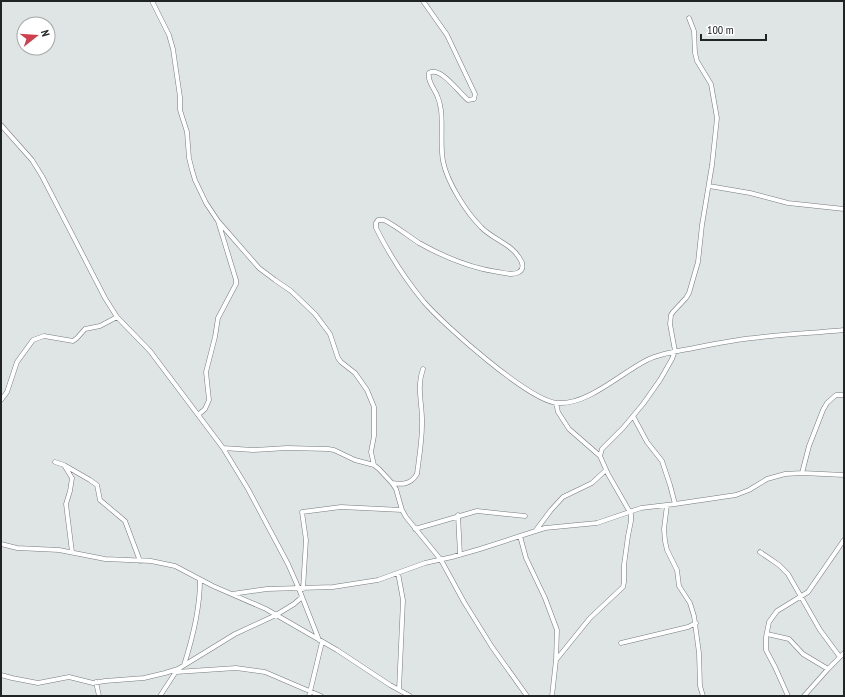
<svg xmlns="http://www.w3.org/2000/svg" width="845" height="697" font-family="'PT Sans Narrow',sans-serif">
<rect width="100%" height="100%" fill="#dfe5e5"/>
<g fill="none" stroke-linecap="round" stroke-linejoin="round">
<g stroke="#757b7b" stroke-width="5">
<path id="street" d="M152,1L169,35L173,49L180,97V110L187,132L189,158L192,170L195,180L206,203L218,221L236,280V284L218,318L215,337L206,372L209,400L205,409L198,415
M423,1L447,35L475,94L474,99L468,100C459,93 441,66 429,73C427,82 436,90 438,98C440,102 440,106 441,110C443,127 440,145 443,161C447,182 466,212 481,227C492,239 512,244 520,259C523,263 524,269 519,272C513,276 505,273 498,272C470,268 444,257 419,243C407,235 396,226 384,220H378L376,223V228C389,254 406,280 424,302C444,325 530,402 558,403C588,405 621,373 647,360C661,353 678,351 694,348C714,344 733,340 753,338C784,334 814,333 844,330
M1,125L32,160L42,176L105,298L117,317L150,351L223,448L248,489L288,564L299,589L319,640
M709,186L750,193L788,203L844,209
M218,221L259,268L275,280L291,291L315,314L330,334L338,358L341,362L355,373L367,390L374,407V436L371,452L374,465
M1,400L7,392L17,362L33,340L44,336L73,341L77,338L85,329L100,326L117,317
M556,403L558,412L569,429L600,456L608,474L631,514V521L628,536L624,565V582L623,587L590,618L556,660
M633,416L647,442L662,461L670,485L675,504
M223,448L253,450L287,448L328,449L334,450L355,460L374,465L379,469L392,483L396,489L402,510L406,517L441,560L464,602L492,647L527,696
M600,456L602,449L623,428L643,404L660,380L672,359L675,351L670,324L671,315L673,312L686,298L689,293L698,262L702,225L712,165L717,118L711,84L697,61L695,53L694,31L689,18
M55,462L64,465L72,478L70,491L66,504L72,552
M64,465L90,480L97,485L100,500L125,521L140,561
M802,473L809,446L823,410L827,403L836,395H844
M392,483C403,485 411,484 417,474C419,458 422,441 422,425C423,406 416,388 423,369
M667,505L664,529L665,541L667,550L677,570L679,586L690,603L694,616L699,653L700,686L703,696
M458,515L460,555
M415,529L477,511L525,516
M536,530L551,510L563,497L592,483L606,470
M520,536L526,558L545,598L557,630L556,660L552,696
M1,544L17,548L59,550L105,559L151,561L175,566L213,586L266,609L337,650L390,685L410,696
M760,552L779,565L788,574L820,630L840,657
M398,573L403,600L399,690
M303,589L306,540L302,512L341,507L402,510
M232,594L267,589L333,587L378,580L425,563L452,557L480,549L545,528L597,523L641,508L675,504L736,495L749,490L767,479L785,474L802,473L844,475
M767,634L789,639L803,654L828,669
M621,643L688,627L696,623
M184,665C193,637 200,609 200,580
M176,672L236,668L265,672L321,696
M1,675L12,678L38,683L69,677L93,683L105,681L144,678L165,673L178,669L235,634L276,615L294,604L302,597
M96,682L99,696
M160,696L177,670
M309,696L322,642
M788,696L775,667L766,650V637L769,622L777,611L808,592L844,540
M804,696L828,669L844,653"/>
</g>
<use href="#street" stroke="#fff" stroke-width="4"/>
</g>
<rect width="845" height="697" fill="none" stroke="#212424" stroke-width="4"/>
<g transform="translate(36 36) rotate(73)"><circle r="19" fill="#ffffff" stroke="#a6a7a7"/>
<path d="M0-3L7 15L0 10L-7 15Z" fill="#cf3f4d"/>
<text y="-6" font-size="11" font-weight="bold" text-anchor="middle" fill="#212424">N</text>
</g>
<path d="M701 34v6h65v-6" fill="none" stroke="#212424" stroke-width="2"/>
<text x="707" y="34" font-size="12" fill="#212424" stroke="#ffffff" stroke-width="3" paint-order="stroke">100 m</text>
</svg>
